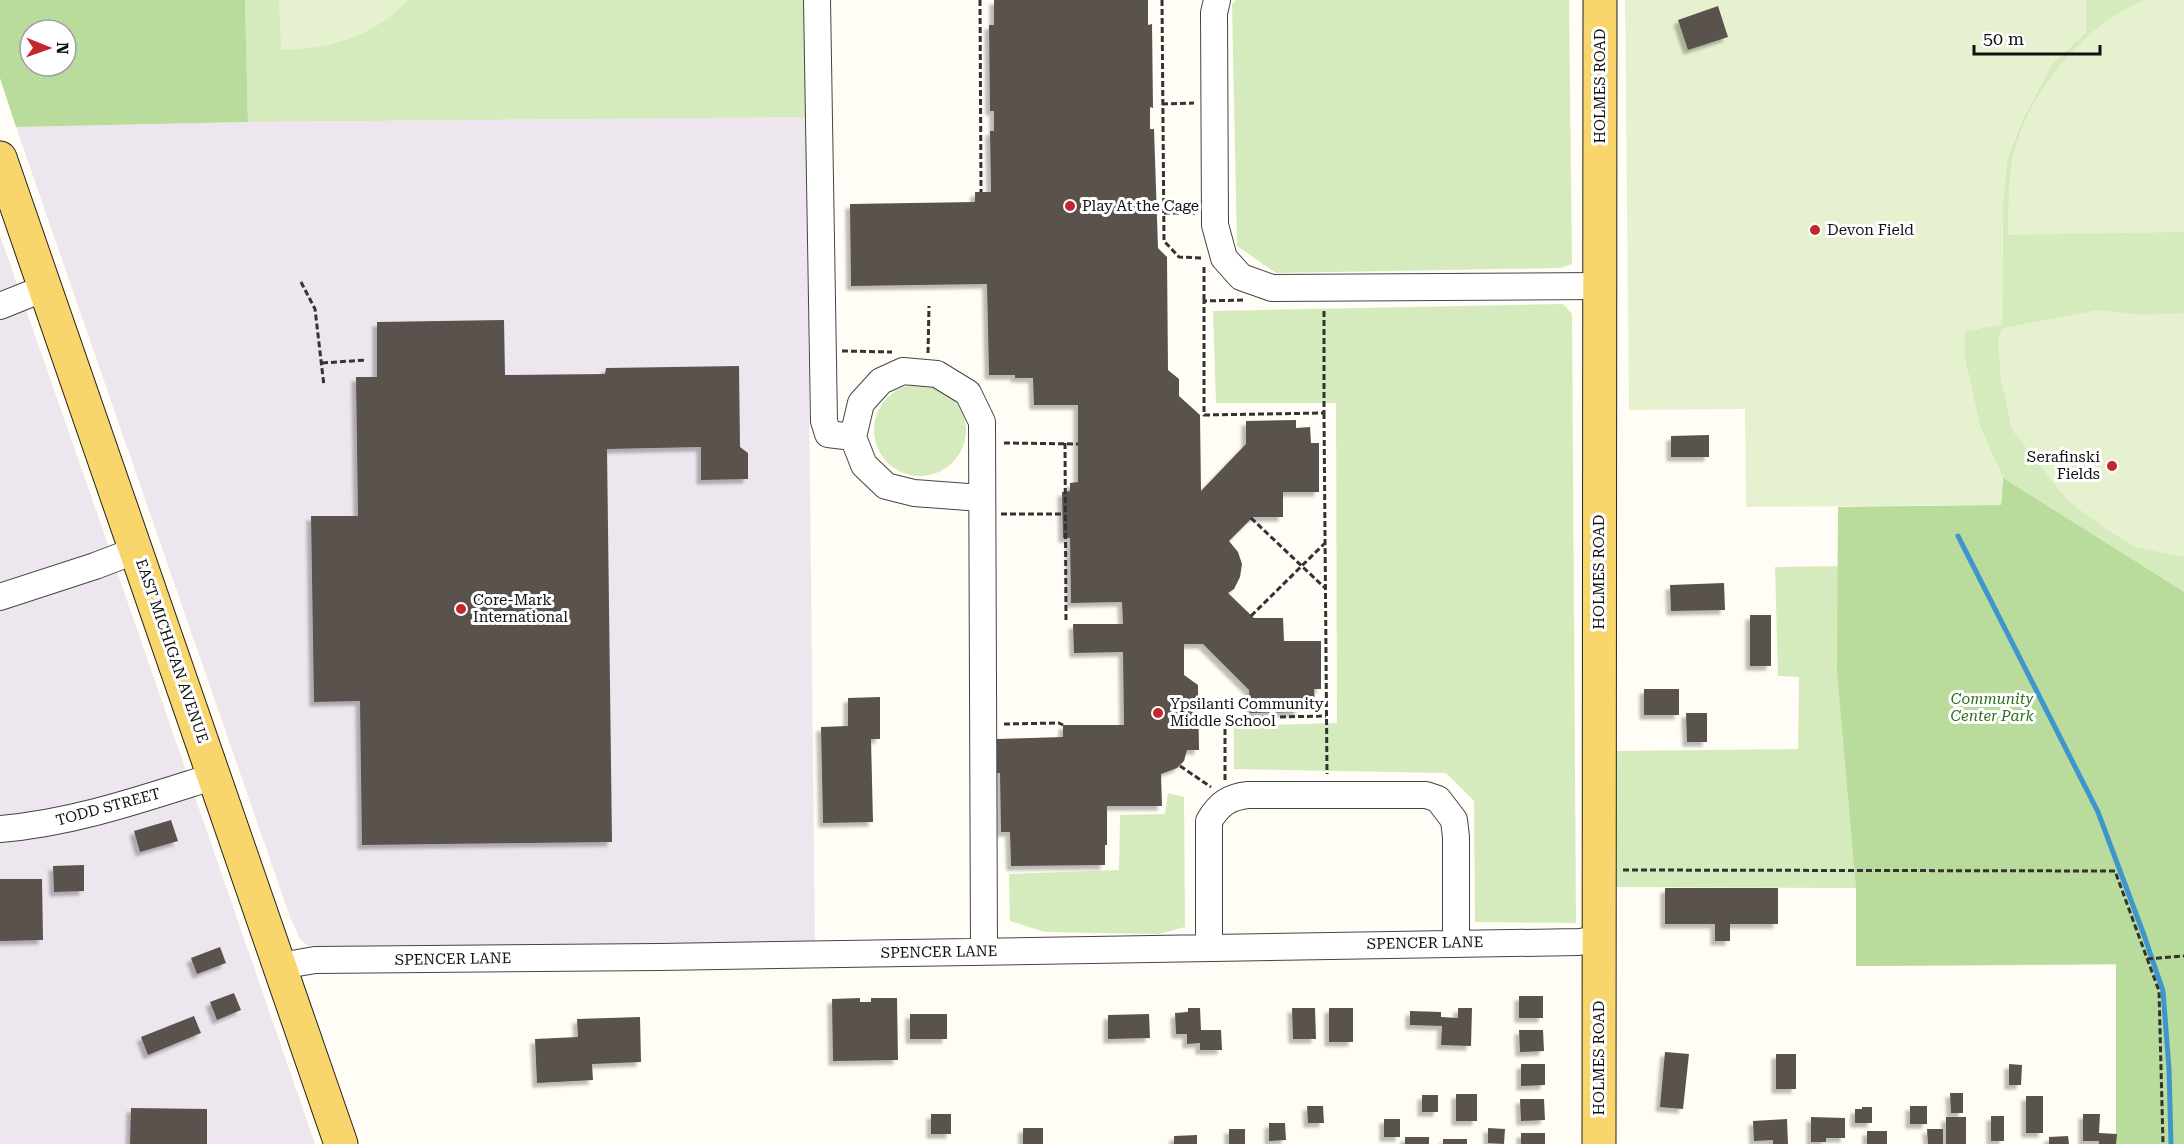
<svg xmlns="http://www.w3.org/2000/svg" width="2184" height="1144" font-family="'Roboto Serif',serif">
<defs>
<filter id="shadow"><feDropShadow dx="-4.5" dy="4.5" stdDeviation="1.5" flood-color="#0004"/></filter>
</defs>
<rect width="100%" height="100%" fill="#fffdf5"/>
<path fill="#eee6ef" d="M806,117L815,944L308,946L300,939L290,917L16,127L248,122Z
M0,235L90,493L315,1144H0Z"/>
<path fill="#d5ebbd" d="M245,0H804L806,117L248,122Z
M1236,0H1569L1572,264L1560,268L1276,273L1237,246L1232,4Z
M2086,0H2184V964L1856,966V888L1614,887V751L1798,749L1799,677L1778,676L1775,567L1838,566V507L2001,505L2003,478L1980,427L1965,359V331L2002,324L2003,203L2007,160L2023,118L2052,64L2086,32Z
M1563,304L1572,314L1576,923L1475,922L1474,801L1446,773L1234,769V726L1337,723L1336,403H1216L1213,311Z
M874 430a46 46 0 1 1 92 0a46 46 0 1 1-92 0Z
M1168,793L1184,797L1185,927L1159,934L1045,932L1010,921L1009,874L1119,870L1120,815L1165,814Z"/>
<path fill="#b9dc9c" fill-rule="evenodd" d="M0,0H245L248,122L16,127L0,78ZM30,30H66V66H30Z
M2003,478L2184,592V1144H2116V964L1856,966V888L1837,671L1838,507L2001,505Z"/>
<path fill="#e6f2cf" d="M279,0H408C372,38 332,48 281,50Z
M1625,0H2086V32L2052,64L2023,117L2007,160L2003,203L2002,324L1965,331V359L1980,427L2003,478L2001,505L1746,507L1745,409L1629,410Z
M2144,0H2184V232L2008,235C2009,202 2007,167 2019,135C2041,79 2088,23 2144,0Z
M2099,310L2143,315L2184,313V557L2135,547L2106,529L2068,501L2012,430L2001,380L1998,340L2002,328Z"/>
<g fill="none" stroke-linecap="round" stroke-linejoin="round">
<path stroke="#3f96cf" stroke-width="5" d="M1958,536L2098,812L2144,935L2163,991L2169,1069L2171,1144"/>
</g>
<path fill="#5a524d" filter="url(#shadow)" d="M994,0H1148V25L1152,24L1153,108L1150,107V129H1154L1158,248L1167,257L1168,370L1179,379V396L1200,415L1201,491L1246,444V421L1296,420V428L1310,427L1311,443H1319V492H1283V517H1253L1229,541L1238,552L1242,564L1240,577L1234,589L1228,593L1254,618H1283L1284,641H1321V689H1314L1315,704H1299V712L1250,713L1249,690L1203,644H1184V675L1198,685L1199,750H1187L1184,761L1177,768L1161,774L1162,806H1107V845H1105V865L1011,866L1010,832H1001L1000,773H997V739L1063,737V725H1124L1123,652L1074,653L1073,624H1123L1122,602L1071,603L1070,538H1063L1062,492L1070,491V483L1078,482V405H1034L1033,378H1015V375H989L987,284L851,286L850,204L975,202V192H991L990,131H994V111H990L989,25H994Z
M1718,6L1728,37L1688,50L1678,20Z
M504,320L505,375L605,374L606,368L739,366L740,447L748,453V479L701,480V447L607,449L612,842L362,845L360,701L314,702L311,516H358L356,377H377V322Z
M1709,435V457H1671V436Z
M1724,583L1725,610L1671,611L1670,585Z
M1750,615H1771V666H1750Z
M1644,689H1679V715H1644Z
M880,697V739H871L873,822L823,823L821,727L848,726V698Z
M1686,713H1707V742H1687Z
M171,820L178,841L140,852L134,831Z
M84,865V891L54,892L53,866Z
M0,879H42L43,940L0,941Z
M1665,888H1778V924H1730V941H1715V924H1665Z
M220,947L226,963L197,974L191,958Z
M234,993L241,1010L217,1020L210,1002Z
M1519,996H1543V1018H1519Z
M860,998V1002H871V998H897L898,1060L833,1061L832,999Z
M1188,1008H1200L1201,1030H1221L1222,1050H1200V1043L1187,1044V1034H1176L1175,1013L1188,1012Z
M1292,1008H1315L1316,1039H1293Z
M1329,1008H1353V1042H1329Z
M1458,1008H1472L1471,1046L1441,1045L1442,1026L1410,1025V1011L1441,1012V1017L1458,1018Z
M910,1014H947V1039H910Z
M1149,1014L1150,1038L1108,1039V1015Z
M194,1016L201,1033L148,1055L141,1037Z
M640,1017L641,1062L592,1064L593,1080L537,1083L535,1039L578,1037L577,1019Z
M1519,1030H1543L1544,1051L1520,1052Z
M1665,1052L1689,1054L1683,1109L1660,1107Z
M1776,1054H1796V1089H1776Z
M1521,1064H1545V1085L1521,1086Z
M2009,1064L2022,1065L2021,1085H2009Z
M1950,1093H1963V1113H1951Z
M1456,1094H1477V1121H1456Z
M1422,1095H1438V1112H1422Z
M2026,1096H2043V1133H2026Z
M1520,1099H1544L1545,1120L1521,1121Z
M1307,1106H1323L1324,1123H1308Z
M1910,1106H1927V1124H1910Z
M1862,1107H1872V1123H1855V1109H1862Z
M131,1108L207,1109V1144H130Z
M931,1114H951V1134H931Z
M2083,1114H2100L2099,1133L2117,1134L2116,1144H2099V1141H2083Z
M1991,1116H2004V1141H1991Z
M1811,1117L1845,1118V1138H1826V1142H1811Z
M1946,1117H1966V1144H1946Z
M1384,1119H1400V1137H1384Z
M1787,1119L1788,1144H1773V1140L1754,1141L1753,1121Z
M1269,1123H1285L1286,1140L1269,1141Z
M1023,1128H1043V1144H1023Z
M1488,1128L1505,1129L1504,1144L1488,1143Z
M1229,1129H1245V1144H1229Z
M1927,1129H1943V1144H1928Z
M1867,1131H1887V1144H1867Z
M1521,1133H1545V1144H1521Z
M1197,1135V1144H1174V1136Z
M2068,1136L2069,1144H2049V1137Z
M1405,1137H1429V1144H1405Z
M1443,1139H1467V1144H1443Z"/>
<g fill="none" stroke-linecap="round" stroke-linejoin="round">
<g stroke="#444" stroke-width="28">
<path id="minor" d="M817,0L824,421L828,434L853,437
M1217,0L1214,13L1215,225L1224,258L1241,277L1272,288L1598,286
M0,306L45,288
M981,498L914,493L886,486L864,465L853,437L861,403L881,381L903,371L937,374L968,393L982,422L984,951
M0,597L95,566L137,550
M0,829C74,823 145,798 215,776
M1209,948V821C1219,804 1229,797 1248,795H1426L1438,799L1454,820L1456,837V942
M280,966L315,960L659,957L1579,942L1599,939"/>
</g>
<g stroke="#222" stroke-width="35">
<path id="major" d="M0,158L341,1144
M1599,1144L1600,0"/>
</g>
<path stroke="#333" stroke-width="3" stroke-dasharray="6 3" stroke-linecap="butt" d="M980,0L981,192
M1162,0L1164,241L1179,257L1202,258
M1162,104L1194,103
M1164,213H1195
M1204,267V301
M301,282L315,309L324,386
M1243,300L1204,301V415L1324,413V308
M842,351L892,352
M928,353L929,306
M322,363L366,360
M1324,413L1327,774
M1004,443L1078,444
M1065,443L1066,621
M1001,514H1063
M1251,518L1325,588
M1251,616L1325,543
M1004,724L1059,723L1063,725
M1180,766L1211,787
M1225,780V718L1326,716
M1623,870L2115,871L2159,991L2163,1144
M2147,959L2184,956"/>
<use href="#minor" stroke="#fff" stroke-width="26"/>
<use href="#major" stroke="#f9d66b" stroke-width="33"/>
</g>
<g fill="#c4262e" stroke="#fff" stroke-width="2">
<circle cx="1070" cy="206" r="6"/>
<circle cx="1815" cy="230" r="6"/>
<circle cx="2112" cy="466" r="6"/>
<circle cx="461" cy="609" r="6"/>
<circle cx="1158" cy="713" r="6"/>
</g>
<g text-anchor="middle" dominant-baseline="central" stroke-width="6" stroke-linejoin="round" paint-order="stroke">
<g font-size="15" fill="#111" stroke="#fff">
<text transform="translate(1600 86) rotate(-90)">HOLMES ROAD</text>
<text transform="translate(1599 572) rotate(-90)">HOLMES ROAD</text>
<text transform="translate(172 651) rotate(71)">EAST MICHIGAN AVENUE</text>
<text transform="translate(108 807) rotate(-15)">TODD STREET</text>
<text transform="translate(1425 943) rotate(-1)">SPENCER LANE</text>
<text transform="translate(939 952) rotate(-1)">SPENCER LANE</text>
<text transform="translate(453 959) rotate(-1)">SPENCER LANE</text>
<text transform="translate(1599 1058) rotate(-90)">HOLMES ROAD</text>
</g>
<g font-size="15" fill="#111" stroke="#fff" text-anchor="start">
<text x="1082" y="206">Play At the Cage</text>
<text x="1827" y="230">Devon Field</text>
<text x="2100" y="457" text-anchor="end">Serafinski<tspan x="2100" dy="17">Fields</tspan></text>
<text x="473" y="600">Core-Mark<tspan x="473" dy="17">International</tspan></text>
<text x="1170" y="704">Ypsilanti Community<tspan x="1170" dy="17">Middle School</tspan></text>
</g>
<g font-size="15" font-style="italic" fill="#2f6b1f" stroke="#fff">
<text x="1992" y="699">Community<tspan x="1992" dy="17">Center Park</tspan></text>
</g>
</g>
<g transform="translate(48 48) rotate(91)"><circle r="28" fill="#ffffff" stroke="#a0a0a0" stroke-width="1.5"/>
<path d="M0-4.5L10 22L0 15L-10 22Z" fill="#c4262e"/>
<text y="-9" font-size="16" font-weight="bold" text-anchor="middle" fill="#111111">N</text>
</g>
<path d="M1974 45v9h126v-9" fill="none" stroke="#111111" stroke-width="3"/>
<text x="1983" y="45" font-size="18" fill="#111111" stroke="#ffffff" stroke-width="4.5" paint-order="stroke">50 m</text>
</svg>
